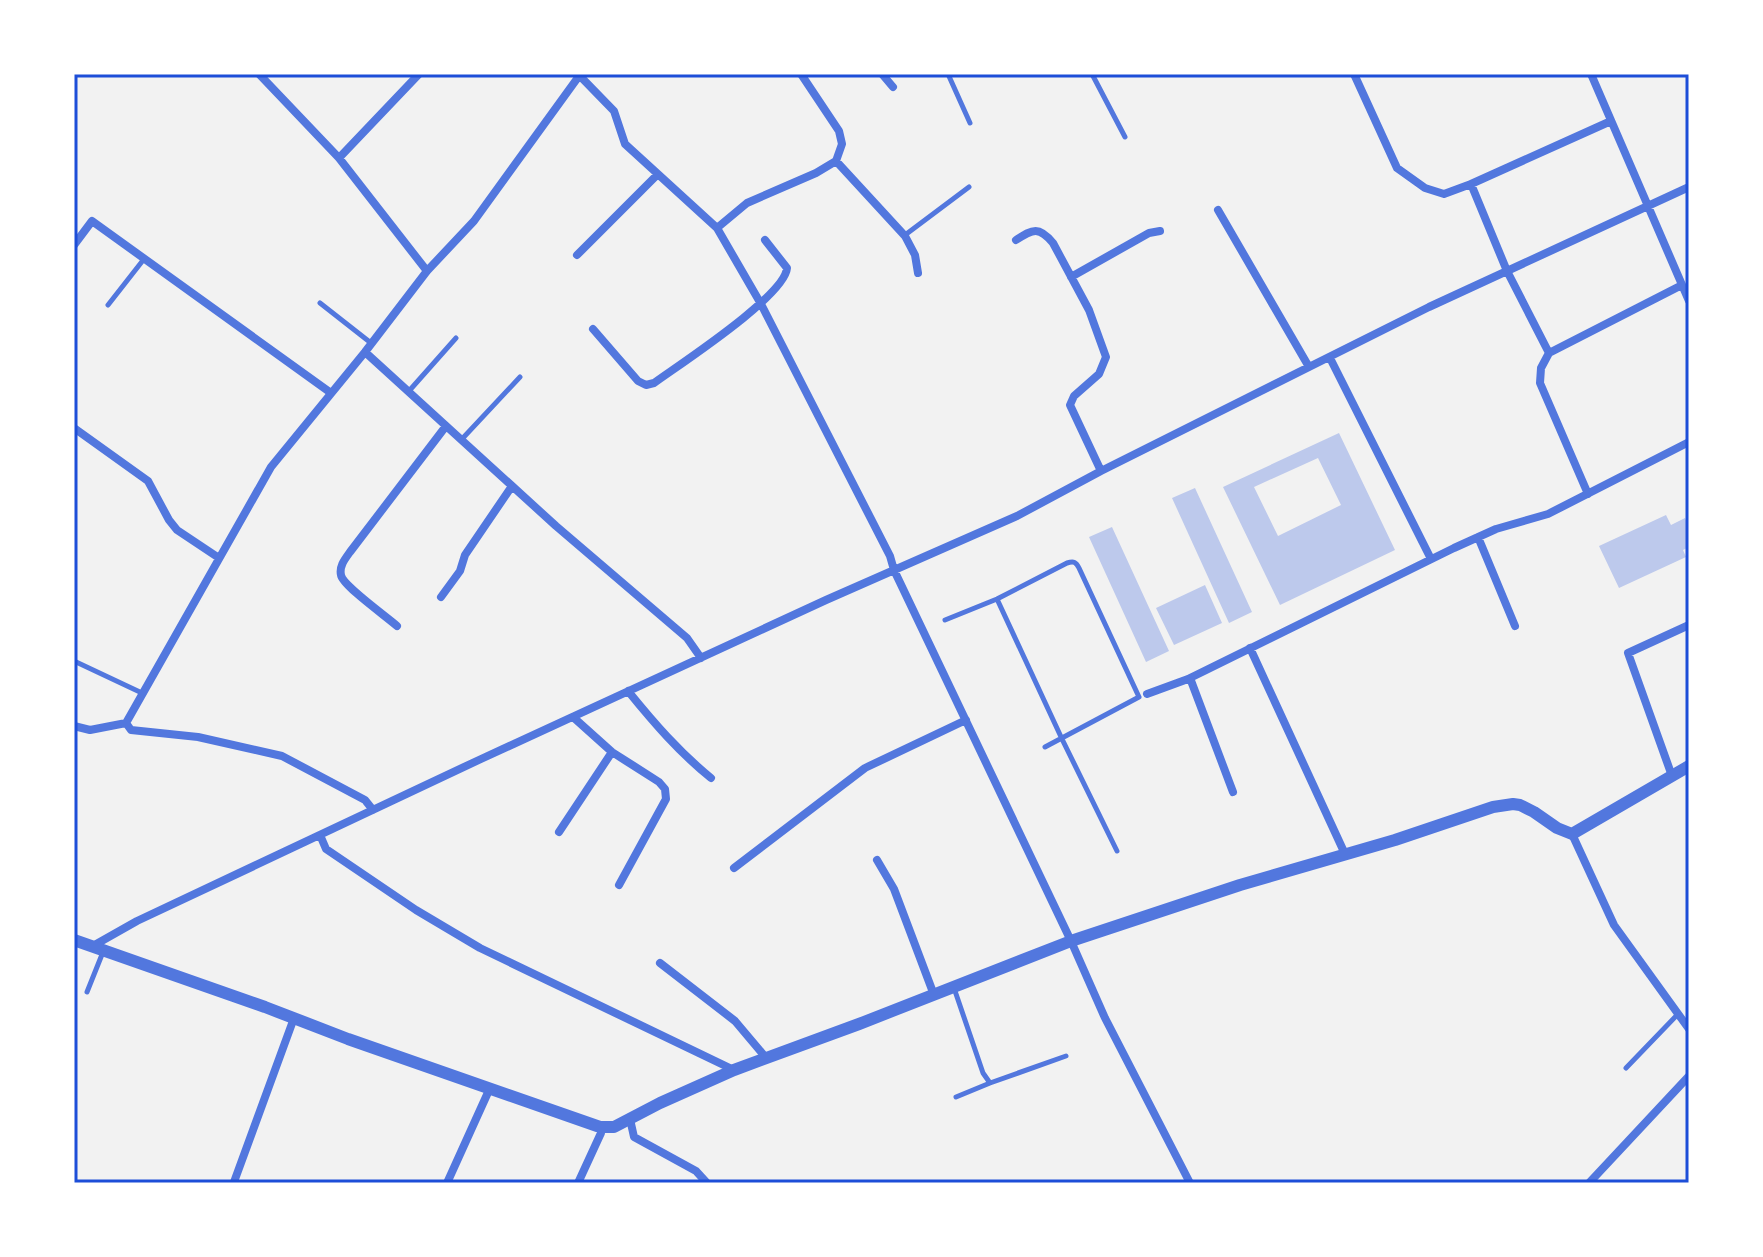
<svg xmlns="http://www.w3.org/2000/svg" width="1763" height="1257" font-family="'Archivo Narrow',sans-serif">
<rect width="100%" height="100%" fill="#f2f2f2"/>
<path fill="#bdc9ec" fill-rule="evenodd" d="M1339,433L1395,550L1280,605L1223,487ZM1318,458L1341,505L1278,536L1254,487Z
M1195,488L1252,612L1229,623L1172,498Z
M1666,515L1671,525L1685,518L1689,528V547L1683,550L1686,557L1619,588L1599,546Z
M1112,527L1169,651L1146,662L1089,537Z
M1205,585L1222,623L1174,645L1156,608Z"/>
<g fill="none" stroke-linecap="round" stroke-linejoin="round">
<path stroke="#5277de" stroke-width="5" d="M948,74L970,123
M1092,74L1125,137
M905,235L969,187
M320,303L371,343
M108,305L144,259
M409,391L456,338
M462,439L520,377
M997,599L1062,739L1117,851
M945,620L997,599L1067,563C1074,561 1076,562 1079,568L1139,697
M74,661L142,693
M1045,747L1139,697
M954,988L983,1073L990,1083L1066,1056
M87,992L103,952
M1626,1068L1678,1014
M956,1097L990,1083"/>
<path stroke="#5277de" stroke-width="8" d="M259,74L339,158L427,271
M578,74L614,111L625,144L717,228L761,304L890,556L894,570L1071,941L1105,1018L1190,1183
M882,74L893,87
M1354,74L1397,168L1425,188L1444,194L1471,184L1507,271L1549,353
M1591,74L1689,301
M339,158L419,74
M836,161L905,236L915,255L918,273
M1471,184L1611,121
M1218,210L1309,367
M717,228L747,203L816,173L836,161L842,144L839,131L801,74
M1016,240C1033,229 1039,226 1053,243L1089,310L1106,357L1099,374L1074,396L1070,405L1101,471
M74,245L92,221L331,393
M577,255L658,174
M1071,277L1149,233L1160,231
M593,329L638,381L646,385L654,383C680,364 785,296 787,268L765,240
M365,352L556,526L687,638L701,658
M1549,353L1541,368L1540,383L1588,494
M1549,353L1682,285
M1330,358L1431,559
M74,428L148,481L169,520L177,530L219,558
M1478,537L1515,626
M441,597L460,571L465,555L512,486
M397,626C387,617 342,585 341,575C339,566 345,559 350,552L446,426
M1250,648L1345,854
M1190,678L1233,792
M628,691C654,723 679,752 711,778
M1147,694L1188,679L1454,548L1496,529L1548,514L1689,442
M573,717L612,752L659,782L665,789L666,799L619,885
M126,723L271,467L365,352L427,271L474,221L579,76
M126,723L131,730L198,737L282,756L365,800L373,810
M74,726L90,730L126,723
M1672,776L1628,653L1689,625
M559,832L612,752
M1572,834L1614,925L1689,1029
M320,835L326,849L416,910L480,948L734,1070
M877,860L894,889L934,995
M734,868L865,768L966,720
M91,947L137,921L481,759L826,600L1017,516L1101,471L1429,307L1689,187
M660,963L735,1021L767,1059
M630,1119L634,1137L696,1171L707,1183
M234,1182L294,1018
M447,1183L490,1088
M578,1183L601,1133V1127
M1589,1183L1689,1076"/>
<path stroke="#5277de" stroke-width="12" d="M74,940L265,1007L348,1039L600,1127H614L660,1103L734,1070L859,1024L1071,941L1240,885L1395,840L1493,807L1513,804L1520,805L1534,812L1557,828L1572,834L1689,766"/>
</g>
<rect width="1763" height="1257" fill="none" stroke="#ffffff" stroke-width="152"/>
<rect x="76" y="76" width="1611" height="1105" fill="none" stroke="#1d4ed8" stroke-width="3"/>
</svg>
